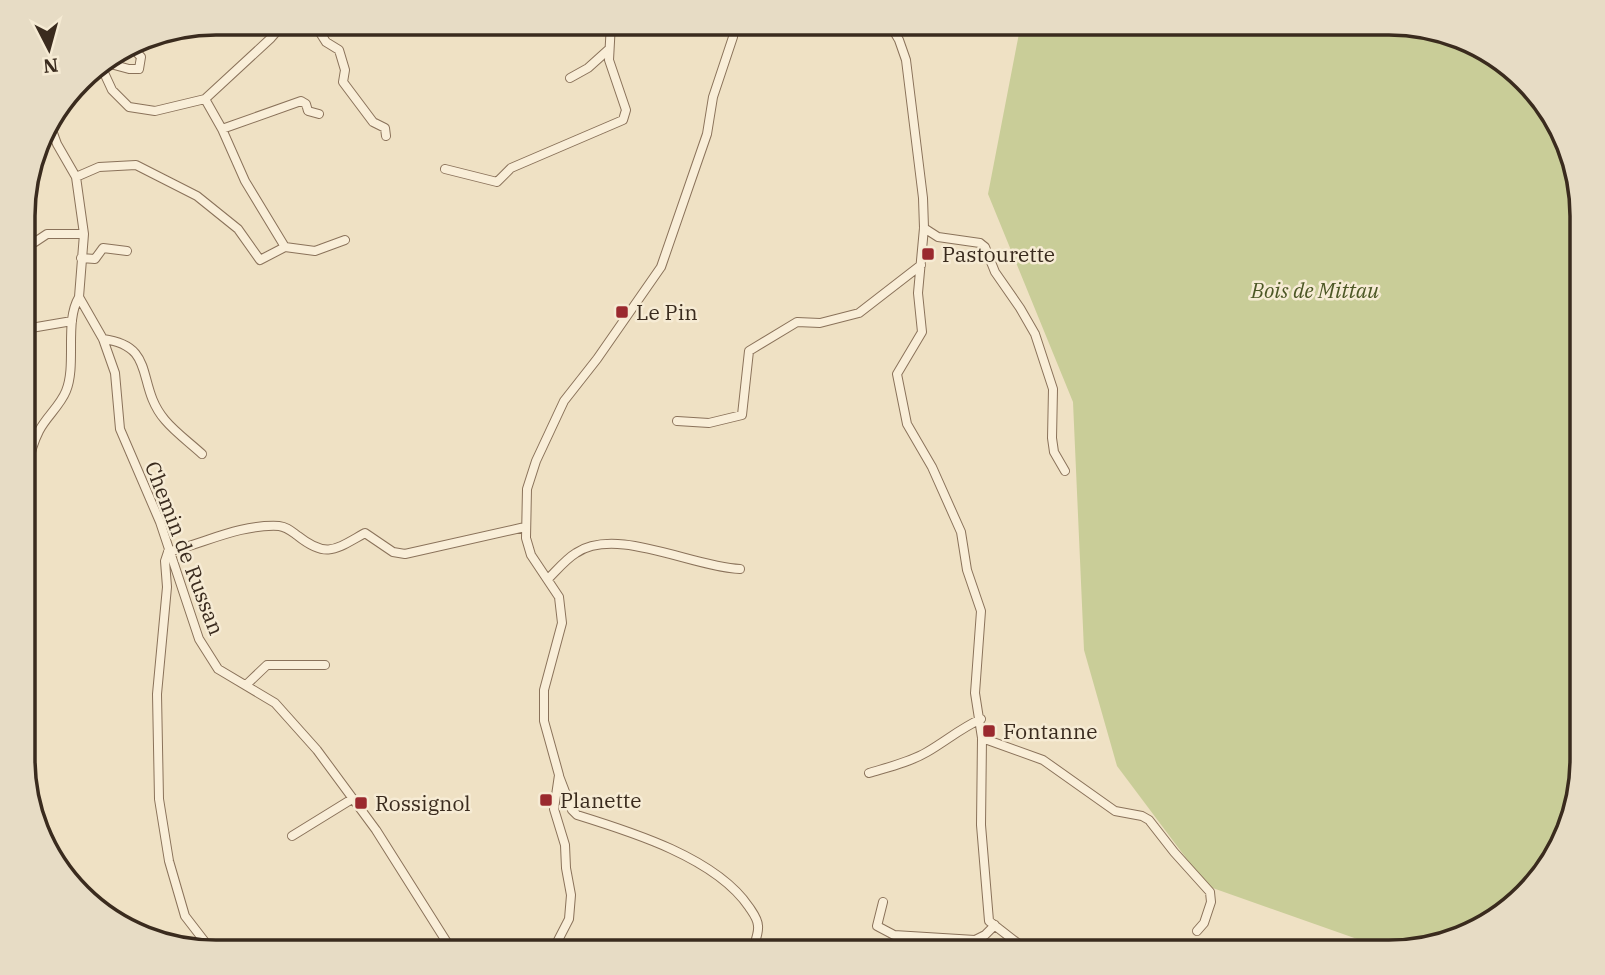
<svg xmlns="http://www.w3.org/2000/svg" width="1605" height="975" font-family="'IBM Plex Serif',serif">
<rect width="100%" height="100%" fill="#efe1c4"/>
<path fill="#c9cd98" d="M1021,23H1389L1496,55L1556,119L1582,203V771L1550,866L1486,926L1401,952H1394L1207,886L1117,766L1084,650L1073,402L988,194Z"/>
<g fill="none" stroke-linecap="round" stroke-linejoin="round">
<g stroke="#8a725a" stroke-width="10">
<path id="minor" d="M314,23L326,42L339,50L345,70L343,82L373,122L385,128L386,136
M889,23L899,40L906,60L923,198L924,228L918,293L922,332L897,374L907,424L932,467L961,532L967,570L981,611L975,693L982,738L981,825L989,921L1029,952
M103,62L129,69H139L141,57L130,45
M100,64L112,90L129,107L155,111L205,99L271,38L284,23
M570,78L588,68L608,50
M205,99L222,129L245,181L285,247L315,251L345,240
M49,122L57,144L76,177L84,234L79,297L103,339L115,373L120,429L160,522L199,639L218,669L275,703L317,750L376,830L453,952
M222,129L301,101L306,104L308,111L319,114
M445,169L497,182L511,168L623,120L626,110L609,60L611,23
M76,177L99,167L136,165L197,196L238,229L260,260L285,247
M924,228L938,237L980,243L985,247L995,272L1020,308L1035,334L1053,389L1052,438L1054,452L1065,471
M24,242H35L47,234H84
M81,258L95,259L103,248L127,251
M24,332L31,328L72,321
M103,339C158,346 135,385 165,420C175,432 190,443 202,454
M677,421L709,423L742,415L749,351L797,322L820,323L859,313L921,265
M24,510C26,482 26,457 39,431C46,417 60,406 66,391C77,364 64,322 79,297
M168,552L165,561L167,587L157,694L159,799L169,861L185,916L212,951
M168,552C205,543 240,524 279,526C287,527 291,531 298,536C327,559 336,549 365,533L393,552L405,554L525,527
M548,579C557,570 566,559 576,553C616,526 692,567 740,569
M246,685L267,665H325
M982,738L1043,760L1115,811L1142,816L1149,820L1174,852L1210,892L1211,902L1204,923L1197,931
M869,773C889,767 910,762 927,752C946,741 961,728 981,719
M559,776L572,810L577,815C632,832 716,858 749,907C753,913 758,919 758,926C759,934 754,944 752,952
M292,836L352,799
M883,902L877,926L894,935L975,940L985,935L995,925
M975,940L974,948L976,952
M552,952L569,919L571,895L566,868L565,845L554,809L559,775L544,721V690L562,623L559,597L531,555L526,538L527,489L536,461L564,401L597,359L661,267L707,134L713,97L733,37L734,23"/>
</g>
<use href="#minor" stroke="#f9eed8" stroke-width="8"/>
</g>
<g fill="#9a292e" stroke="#f6ebd4" stroke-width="2.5">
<rect x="921" y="247" width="14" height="14" rx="3.5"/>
<rect x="615" y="305" width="14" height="14" rx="3.5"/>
<rect x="982" y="724" width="14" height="14" rx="3.5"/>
<rect x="539" y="793" width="14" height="14" rx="3.5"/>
<rect x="354" y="796" width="14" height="14" rx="3.5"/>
</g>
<g text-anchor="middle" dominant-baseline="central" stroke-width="5" stroke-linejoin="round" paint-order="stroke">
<g font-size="21" fill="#3a2b1e" stroke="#f6ebd4" text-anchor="start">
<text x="942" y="254">Pastourette</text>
<text x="636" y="312">Le Pin</text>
<text x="1003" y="731">Fontanne</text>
<text x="560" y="800">Planette</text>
<text x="375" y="803">Rossignol</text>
</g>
<g font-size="21" font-style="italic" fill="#4c5725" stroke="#f6ebd4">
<text x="1315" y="290">Bois de Mittau</text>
</g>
<g font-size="21" fill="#3a2b1e" stroke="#f6ebd4">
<text transform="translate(185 548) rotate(69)">Chemin de Russan</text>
</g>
</g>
<path d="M0 0H1605V975H0ZM216 35H1389A181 181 0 0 1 1570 216V759A181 181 0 0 1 1389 940H216A181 181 0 0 1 35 759V216A181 181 0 0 1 216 35Z" fill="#e7dcc5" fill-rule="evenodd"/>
<path fill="none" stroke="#3a2b1e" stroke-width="3.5" d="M216 35H1389A181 181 0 0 1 1570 216V759A181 181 0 0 1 1389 940H216A181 181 0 0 1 35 759V216A181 181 0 0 1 216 35Z"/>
<g transform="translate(49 49) rotate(174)" stroke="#f6ebd4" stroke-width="5" paint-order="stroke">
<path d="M0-5L12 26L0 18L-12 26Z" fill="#3a2b1e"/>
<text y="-10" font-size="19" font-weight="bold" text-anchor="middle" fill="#3a2b1e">N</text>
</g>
</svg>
